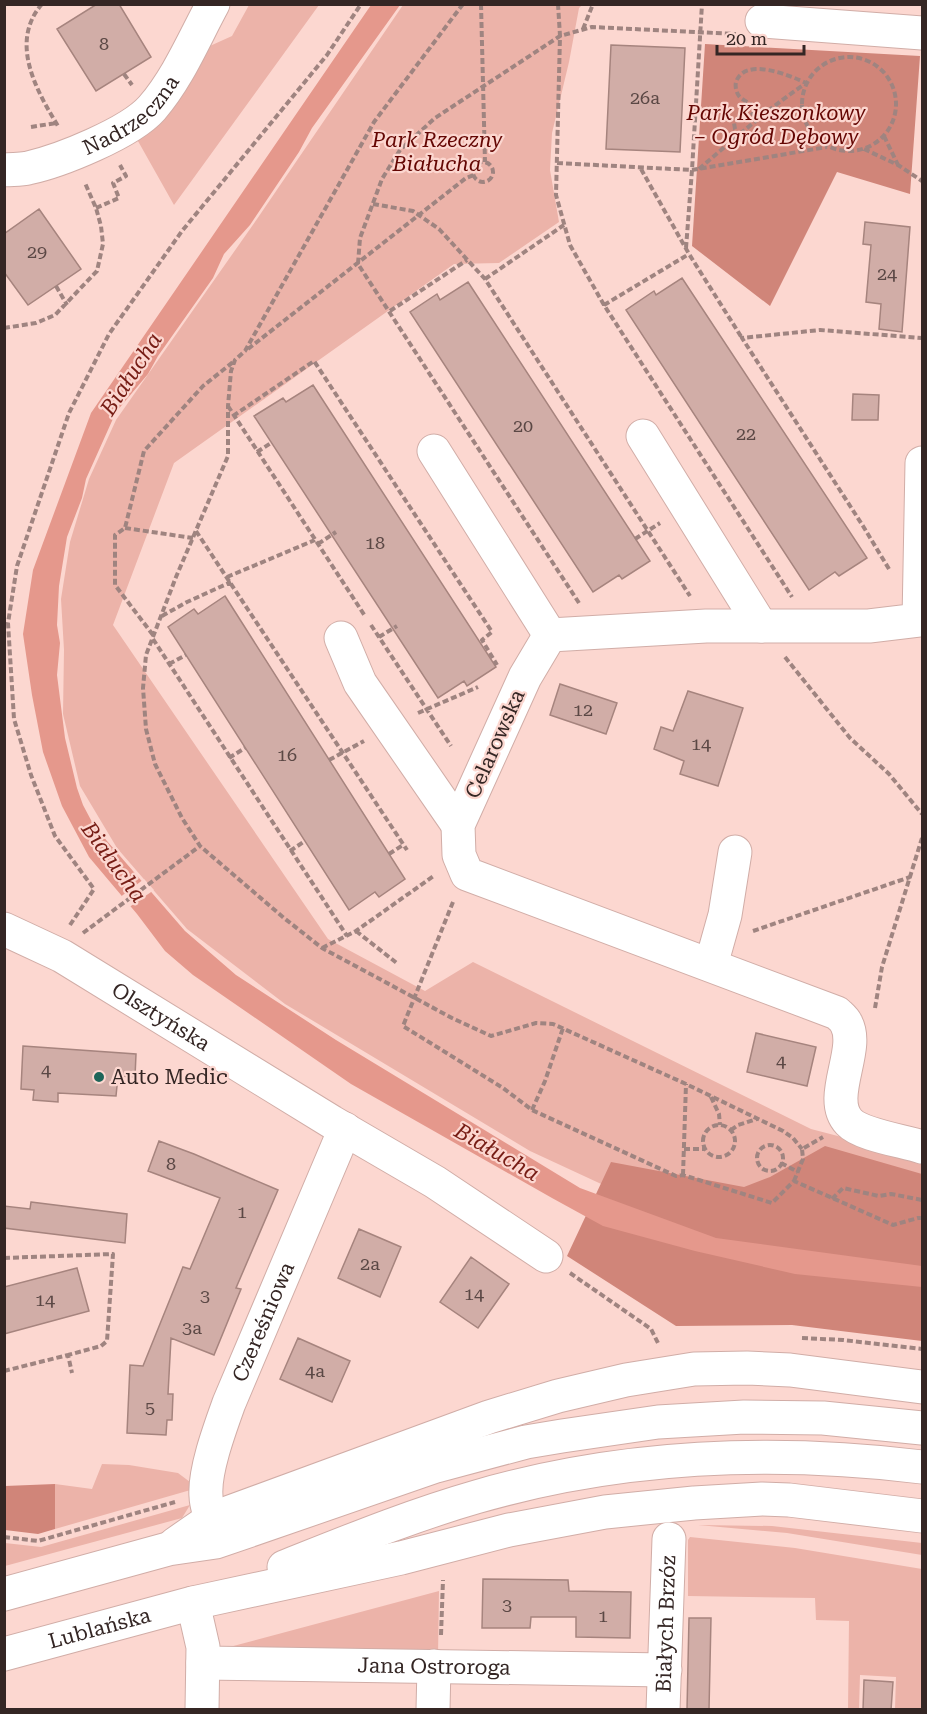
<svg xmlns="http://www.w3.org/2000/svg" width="927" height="1714" font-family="'Roboto Serif',serif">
<rect width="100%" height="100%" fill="#fcd7d0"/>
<path fill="#ecb3a9" d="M249,5H319L174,205L134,134L201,50L232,36Z
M403,5H582L579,8L569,62L552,133L550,170L559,222L499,263L454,264L174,463L113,625L328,939L425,991L473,962L811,1129L922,1158V1252L612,1189L530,1151L285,1004L187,929L117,848L80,786L63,714L64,650L61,599L70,542L89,479L116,420L257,219Z
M102,1464L129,1465L178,1473L194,1485V1489L55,1529V1484L92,1489Z
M190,1505L182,1518L5,1566V1543L41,1547Z
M698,1525L772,1526L922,1543V1555L787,1533Z
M690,1537L795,1548L922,1569V1709H895L896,1677L860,1675L859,1709H848L849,1621L816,1620L815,1598L688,1596V1540Z
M439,1591L438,1655L222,1649Z"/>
<path fill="#d08579" d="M705,44L920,56L910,194L837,172L770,306L692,246Z
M825,1146L922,1174V1341L792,1325L676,1326L567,1256L611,1162L744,1187L770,1177Z
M55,1484V1529L38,1534L5,1530V1486Z"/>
<path fill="#e5988c" d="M371,5H400L312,128L299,152L250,225L224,254L213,278L158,356L148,374L116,412L86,479L82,498L67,537L59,586L57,625L60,643L57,675L65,738L77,788L83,805L92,822L107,841L185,931L236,975L336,1040L580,1188L716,1238L922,1266V1287L795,1274L695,1251L603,1226L552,1198L351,1084L193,975L165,951L137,914L89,857L62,806L43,752L32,695L23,634L33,570L91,413Z"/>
<path fill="#fcd7d0" d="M144,879L154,890L128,908L119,898Z"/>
<path fill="#d1ada7" stroke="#a6847e" stroke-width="1.5" d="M97,4H119L151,57L96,91L57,29Z
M611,45L685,48L680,152L606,149Z
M39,209L81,269L28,305L4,272V234Z
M865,222L910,227L902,332L879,329L881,304L866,302L871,245L863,244Z
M682,278L867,558L839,576L835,572L809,590L626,310L654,291L656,295Z
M468,282L650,561L622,579L619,575L593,592L410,312L437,294L440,300Z
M313,385L496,667L467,686L464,681L438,698L254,416L283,398L286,402Z
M853,394L879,395L878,420H852Z
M225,596L405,879L379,897L375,892L349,910L168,627L194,609L198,614Z
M560,684L617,703L606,734L550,715Z
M688,691L743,708L718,786L680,774L684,761L654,749L661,727L673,731Z
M756,1033L816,1047L807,1086L747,1072Z
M23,1046L136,1054L135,1077L118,1076L116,1096L58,1093V1102L33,1100L34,1090L21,1089Z
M159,1141L194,1154L278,1190L236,1288L241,1289L214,1355L171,1338L168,1394H173L172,1420H167L166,1435L127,1433L130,1365L143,1366L183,1267L190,1269L220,1198L148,1171Z
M31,1202L127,1214L125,1243L4,1228V1206L30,1209Z
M359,1229L401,1247L380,1297L338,1278Z
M471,1257L509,1284L478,1328L440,1302Z
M77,1268L89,1311L4,1334V1287Z
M298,1338L350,1361L332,1402L280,1379Z
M483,1579L568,1580L569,1591L631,1592L630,1638L576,1637V1617H531L530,1628H482Z
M689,1618H711L709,1710H687Z
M864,1680L893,1682L891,1710H863Z"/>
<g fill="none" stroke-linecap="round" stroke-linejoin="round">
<g stroke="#d1ada7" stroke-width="35">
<g id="minor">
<path d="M762,21L922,33"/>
<path id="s1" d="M4,170C12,169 20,170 28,168C60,161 130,133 152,108C178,78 194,39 213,4"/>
<path d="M643,436L761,626"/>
<path d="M434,451L550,635"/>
<path d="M922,463L919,620L869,626H706L550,635L525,677L458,825L459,855L467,874L837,1013C840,1016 844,1019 846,1023C861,1049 826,1098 849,1122C861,1135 904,1141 922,1147"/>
<path d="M341,638L360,683L458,825"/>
<path id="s2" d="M4,929L62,956L332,1122L435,1182L546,1256"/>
<path d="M711,965L725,915L735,852"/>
<path id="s3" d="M211,1519C209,1512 206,1504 206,1496C204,1471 220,1428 229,1403L345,1129"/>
<path d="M193,1603L203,1647L202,1710"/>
<path id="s4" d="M203,1663L665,1670"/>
<path d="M433,1710L434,1666"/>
<path id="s5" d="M663,1710L669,1539"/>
</g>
</g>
<g stroke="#d1ada7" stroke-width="35">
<g id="major">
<path d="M175,1544L211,1519L489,1417L558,1396L626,1380L694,1369L747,1368L790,1370L922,1387"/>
<path d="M284,1567C347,1542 410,1516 476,1497C621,1455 773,1449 922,1467"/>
<path d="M4,1594L168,1549L216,1542L436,1466L526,1442L562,1436L658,1422L744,1417L823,1418L922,1428"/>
<path id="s6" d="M4,1654L193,1603L401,1558L509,1530L605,1512L694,1503L762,1499L789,1500L922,1516"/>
</g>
</g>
<path stroke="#9f8480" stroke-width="4" stroke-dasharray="6 3" stroke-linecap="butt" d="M42,4C9,42 36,90 58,126
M463,4L374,122L245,351L235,360L231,371L228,406V456L176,577L146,655L143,688L146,729L155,764L182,818L200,846L284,918L322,948L452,1018L491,1036L536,1023L553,1024L686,1084L783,1131L793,1138L802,1149
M481,4L485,162
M558,4L560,36L556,195L570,245L604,305L792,597
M583,29L593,4
M802 104a47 47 0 1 1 94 0a47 47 0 1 1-94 0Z
M124,74L132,85
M31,127L56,123
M884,136L898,165
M864,149L898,165L922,181
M473 172a10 10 0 1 1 20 0a10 10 0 1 1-20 0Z
M557,163L692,170L827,147
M641,169L689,254L742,338
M699,169C734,139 768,109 806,83C791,76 745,56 736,82C735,86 736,92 739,96C742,100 750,103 754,107V113L747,118L740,117L734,123L735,129L739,136
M373,204L413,211L439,229L485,279L690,596
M96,208L119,198L113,183L126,176L120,165
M686,248L692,170L702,4
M485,279L564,225
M56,286L67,305
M604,305L689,254
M390,311L467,260
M4,328L36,323L55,315L97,271L103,244L101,226L96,208L85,183
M248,349L466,178L474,175
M228,406L365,616
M233,416L314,361L492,632L482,640L497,665
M257,452L271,443
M125,528L193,538
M196,531L407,850
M635,539L660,523
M318,544L336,532
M889,569L863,526L742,338L820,330L922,338
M227,577L315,540
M579,603L358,264L360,238L382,179L400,150L435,118L560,36L592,27L736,34
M162,616L187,602L231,582
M371,625L451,746
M153,635L115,585V535L125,528L144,451L203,386L233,362
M379,637L397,626
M153,639L347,936
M785,657L850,738L889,774L922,814
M169,664L186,655
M418,713L478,687
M229,758L245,748
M329,760L364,741
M290,851L305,841
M389,854L403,845
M453,902L403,1026L503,1088L532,1110L676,1176L683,1175L772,1203L794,1181L893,1225L918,1218H922
M70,925L94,889L55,836L31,775L14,719L8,623L17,566L69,413L109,334L182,231L327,55L361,4
M356,931L398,964
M753,931L910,877
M83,933L200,846
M322,948L356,931L435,875
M875,1008L882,967L922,838
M711,1097L719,1114L720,1125
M532,1110L545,1081L563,1028
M703 1141a16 16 0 1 1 32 0a16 16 0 1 1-32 0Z
M731,1130L738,1125L757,1119
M757 1158a13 13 0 1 1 26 0a13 13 0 1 1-26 0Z
M684,1149H705
M781,1163L798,1172
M683,1175L686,1084
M794,1181L803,1159L802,1149L823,1137
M832,1199L843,1188L879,1196L891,1194L922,1200
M4,1258L113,1254L107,1341L101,1346L68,1355
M570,1273L651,1329L658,1343
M802,1338L843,1340L922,1349
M4,1371L68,1355L72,1373
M4,1537L38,1541L175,1502
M441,1635L443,1580"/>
<use href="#minor" stroke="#fff" stroke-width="33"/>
<use href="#major" stroke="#fff" stroke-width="33"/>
</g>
<circle fill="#1e6559" stroke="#fcd7d0" stroke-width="2" cx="99" cy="1077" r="6"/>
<g text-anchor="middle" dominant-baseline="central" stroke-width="4.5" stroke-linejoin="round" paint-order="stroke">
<g font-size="18" fill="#5b4845">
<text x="104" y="43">8</text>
<text x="645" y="97">26a</text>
<text x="37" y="251">29</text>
<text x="887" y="273">24</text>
<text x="523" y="425">20</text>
<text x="746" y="433">22</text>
<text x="375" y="542">18</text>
<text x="583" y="709">12</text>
<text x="701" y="743">14</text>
<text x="287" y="754">16</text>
<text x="781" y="1060">4</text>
<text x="46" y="1069">4</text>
<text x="171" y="1163">8</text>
<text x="242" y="1211">1</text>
<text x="370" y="1263">2a</text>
<text x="474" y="1293">14</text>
<text x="205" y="1295">3</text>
<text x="45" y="1299">14</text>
<text x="192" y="1327">3a</text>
<text x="315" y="1370">4a</text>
<text x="150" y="1407">5</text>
<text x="507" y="1604">3</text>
<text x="603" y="1615">1</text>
</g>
<g font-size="21" fill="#342624" stroke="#fcd7d0">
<text stroke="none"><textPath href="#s1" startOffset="142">Nadrzeczna</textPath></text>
<text transform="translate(495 744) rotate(-66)">Celarowska</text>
<text stroke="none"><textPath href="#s2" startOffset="180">Olsztyńska</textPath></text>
<text stroke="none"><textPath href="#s3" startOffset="208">Czereśniowa</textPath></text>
<text stroke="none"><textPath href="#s5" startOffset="86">Białych Brzóz</textPath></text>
<text stroke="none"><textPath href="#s6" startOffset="99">Lublańska</textPath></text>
<text stroke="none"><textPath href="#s4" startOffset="231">Jana Ostroroga</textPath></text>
</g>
<g font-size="21" font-style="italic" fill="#640603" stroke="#fcd7d0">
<text x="776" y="113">Park Kieszonkowy<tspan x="776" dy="24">– Ogród Dębowy</tspan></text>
<text x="437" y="140">Park Rzeczny<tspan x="437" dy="24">Białucha</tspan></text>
</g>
<g font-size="21" fill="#342624" stroke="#fcd7d0" text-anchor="start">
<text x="111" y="1077">Auto Medic</text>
</g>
<g font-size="22" font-style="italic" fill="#771d15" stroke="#fcd7d0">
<text transform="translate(131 374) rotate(-57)">Białucha</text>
<text transform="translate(114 862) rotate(54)">Białucha</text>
<text transform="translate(497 1152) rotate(30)">Białucha</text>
</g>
</g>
<rect width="927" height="1714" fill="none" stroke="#342624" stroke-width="12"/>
<path d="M717 45v9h87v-9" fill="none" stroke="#342624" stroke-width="3"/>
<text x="726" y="45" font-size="18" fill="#342624" stroke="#fcd7d0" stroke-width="4.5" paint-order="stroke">20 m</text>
</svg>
